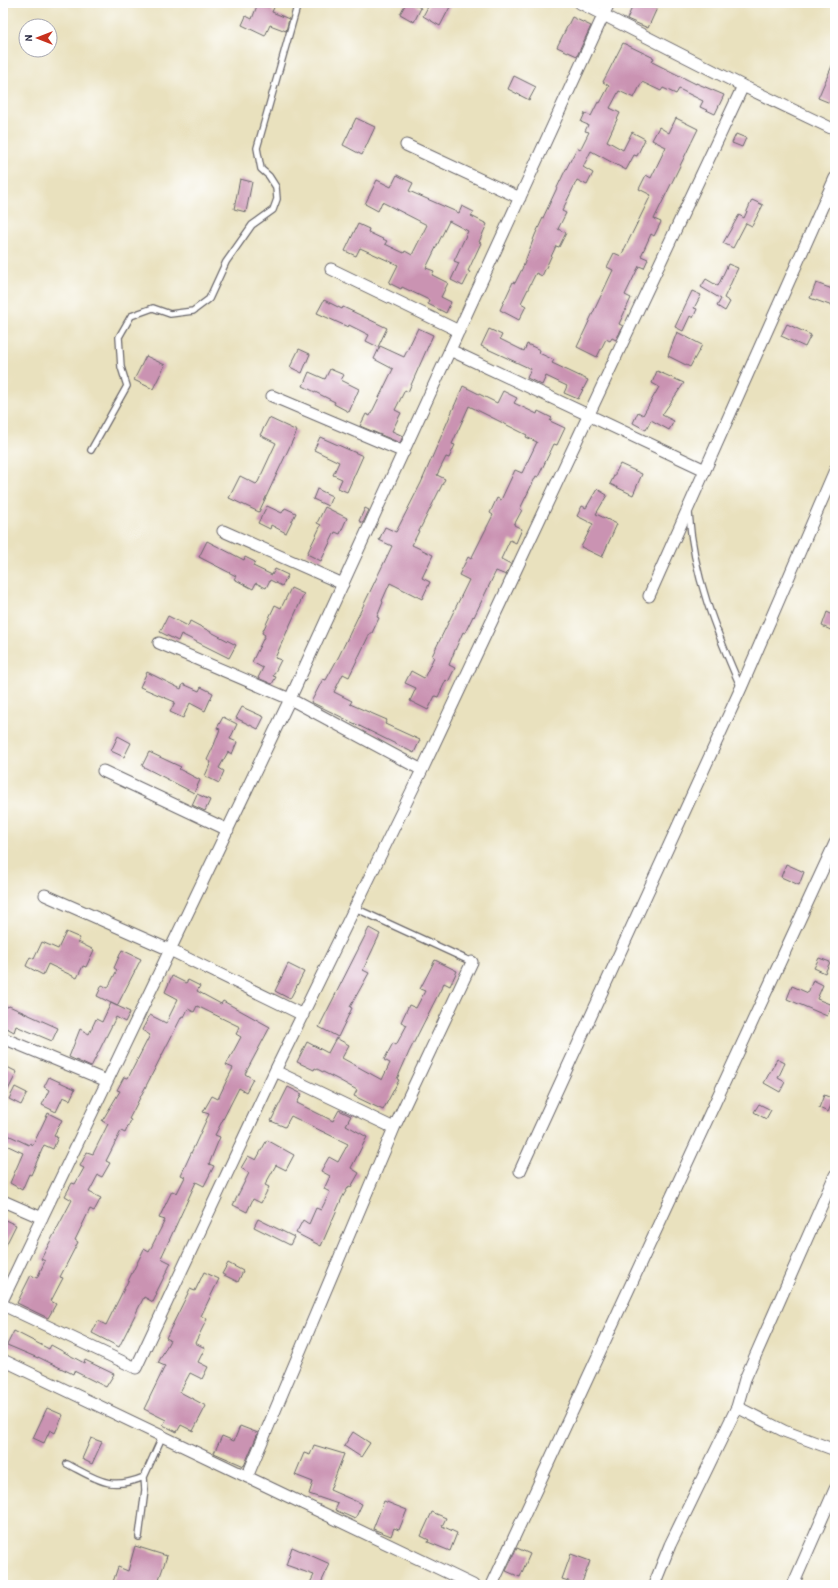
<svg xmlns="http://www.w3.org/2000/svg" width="838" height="1588" font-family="'Patrick Hand',sans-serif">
<rect width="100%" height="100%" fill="#fff"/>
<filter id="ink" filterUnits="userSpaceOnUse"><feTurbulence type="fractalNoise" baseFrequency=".025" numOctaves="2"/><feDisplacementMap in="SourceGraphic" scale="8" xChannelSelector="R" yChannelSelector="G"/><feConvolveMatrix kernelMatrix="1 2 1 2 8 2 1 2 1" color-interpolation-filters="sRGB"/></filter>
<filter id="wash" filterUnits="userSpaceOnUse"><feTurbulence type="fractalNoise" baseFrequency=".012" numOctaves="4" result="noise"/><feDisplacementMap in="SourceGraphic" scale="16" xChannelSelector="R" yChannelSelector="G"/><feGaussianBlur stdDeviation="0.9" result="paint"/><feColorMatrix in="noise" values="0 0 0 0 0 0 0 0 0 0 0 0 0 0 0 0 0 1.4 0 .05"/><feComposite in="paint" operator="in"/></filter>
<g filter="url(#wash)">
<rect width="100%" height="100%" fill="#e9e1be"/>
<g id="blocks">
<path fill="#ca93b2" d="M258,3H276L272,12L289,19L286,31L270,25L265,36L242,25L246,16L252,19Z
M406,3H411L421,8L414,22L400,14Z
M430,3H452L440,26L423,16Z
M634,3H650L658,6L648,28L627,19Z
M572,17L591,26L577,56L557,47Z
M623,43L654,58L652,62L696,84V83L724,95L715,114L700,107L703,101L679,89L676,94L663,88L661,91L642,82L634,98L619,91L610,108L620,113L607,141L623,150L632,132L645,139L637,156L634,155L626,170L591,151L583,167L593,173L587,185L577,180L562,211L566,213L558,229L566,233L559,247L556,246L542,276L536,273L521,303L526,306L519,320L500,310L513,282L515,283L523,267L535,235L563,175L577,148L580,150L589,132L585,131L588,125L581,122L585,113L591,116L598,102L600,103L609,86L603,82Z
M835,59V105L818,98Z
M514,76L536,87L529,100L508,89Z
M356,118L375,127L362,155L343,145Z
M676,118L698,129L654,219L661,222L654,236L651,234L641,256L648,259L644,268L639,266L625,295L631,298L619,324L623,326L616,340L612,338L610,341L606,339L597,357L577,347L613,270L607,267L614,253L621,256L651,195L639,189L646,175L651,178L666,147L652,140L659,127L669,133Z
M736,134L746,138L742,147L732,143Z
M397,175L413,183L409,191L459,213L462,206L474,212L471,216L487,224L479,242L481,243L468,271L470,272L463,286L451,280L459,263L454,261L468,231L449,221L426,268L434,271L432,275L448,283L441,297L451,302L446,313L428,304L429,300L402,287L401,289L389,283L398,265L360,248L356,256L345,251L358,224L369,229L368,232L387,241L385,244L404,253L405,251L412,255L427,225L382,202L378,211L365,204L377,180L391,187Z
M240,179L252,182L246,212L234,209Z
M752,200L763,205L752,226L746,223L733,248L723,243L739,215L744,218Z
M728,264L738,268L724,298L730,302L725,311L717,306L721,299L701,287L706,279L718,286Z
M816,283L835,290V307L810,298Z
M692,291L701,295L694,308L697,309L693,318L690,316L683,331L675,327Z
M324,300L342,309L343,307L360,315L387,328L378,347L366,341L369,335L349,325L348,327L317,313Z
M787,324L811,335L805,347L781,336Z
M418,328L433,335L408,392L405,390L395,410L401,413L392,431L403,436L400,443L360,426L366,414L370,416L393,369L374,359L380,346L404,357Z
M489,329L502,335L500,339L524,351L527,344L540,350L539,353L554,360L552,363L588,380L578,399L564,393L567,386L546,376L542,385L527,378L531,369L481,346Z
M677,332L702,345L690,367L668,356Z
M299,349L310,354L302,373L290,367Z
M146,356L165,365L153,389L134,380Z
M330,369L344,375L341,380L359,389L349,412L334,404L335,402L303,386L309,372L325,379Z
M657,371L684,383L662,415L674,421L669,430L651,420L646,430L633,423L638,412L643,415L659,387L652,383Z
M463,386L497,403L503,391L517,398L514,403L537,414L538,411L552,418L550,421L565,428L557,445L554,444L538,477L536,476L520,509L522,510L514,525L522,529L516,543L510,540L501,559L511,564L506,575L496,571L474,617L473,616L465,633L463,632L455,650L449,665L455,668L448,682L446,680L438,697L435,696L428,710L410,701L416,688L405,683L411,671L424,678L434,657L432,656L469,580L459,575L468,557L471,559L493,515L490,513L497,498L501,500L515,470L522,473L537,442L526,437L527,435L469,406L452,444L455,445L449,458L446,457L437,475L445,479L412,545L433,555L422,578L430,582L422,599L390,583L382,601L383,602L377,617L379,618L372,633H370L349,677L343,674L334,692L352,701L350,704L387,720L385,724L420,740L414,753L311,702L323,679L326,680L339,656L392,546L379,540L385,527L396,532L421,483Z
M269,418L297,431L259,512L229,498L240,476L256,484L258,482L276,443L260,435Z
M320,437L363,456L347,492L338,488L342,479L333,475L339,462L314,450Z
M620,464L642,474L633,495L610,484Z
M317,489L332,496L328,506L313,499Z
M597,489L607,495L596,514L617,524L602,557L581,547L593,524L577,516L582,506L586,508Z
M267,506L282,513L285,508L296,513L286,533L271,525L270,529L258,523Z
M325,507L347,518L340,534L335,532L321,561L307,554L321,525L317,523Z
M365,508L369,510L363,523L359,521Z
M207,541L244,560L245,557L255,562L253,566L272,575L275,569L288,575L282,586L270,580L266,588L256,583L253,589L234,579L236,576L199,557Z
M291,588L304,594L275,658L281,660L273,676L276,677L272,684L258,678L263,668L252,662L265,635L262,633L275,605L281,608Z
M827,612L835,616V632L822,626Z
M168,616L188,626L190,621L236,645L229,658L181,634L178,641L160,632Z
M147,672L181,689L183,684L199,691L201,687L213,693L205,711L190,703L183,718L170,712L175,702L140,687Z
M242,707L264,717L258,729L236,718Z
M223,717L237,724L230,739L237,742L232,754L228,752L219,768L224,771L219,783L205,776L211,762L207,760L214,745L220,729L217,728Z
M118,736L131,743L124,757L111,751Z
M149,752L181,767L179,769L200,780L194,793L142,766Z
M197,794L210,800L205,811L192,805Z
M786,864L804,872L799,885L781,877Z
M369,928L380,934L363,970L369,973L350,1007L352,1008L338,1037L319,1027Z
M66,932L80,938L78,942L94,950L86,967L83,966L77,978L48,964L43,975L26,966L30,957L34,959L42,942L58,949Z
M122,950L141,959L117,1006L97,996L102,985L108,988L117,970L114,968Z
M819,958L830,962L825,973L814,968Z
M435,960L457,971L450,986L444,983L409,1052L397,1079L399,1080L383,1110L354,1096L357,1090L339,1080L315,1068L314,1070L297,1062L307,1042L328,1053L336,1038L349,1045L342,1058L382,1080L390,1063L384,1060L393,1043L396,1045L407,1025L401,1022L409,1005L416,1008L425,991L420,989Z
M288,964L304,972L290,999L275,991Z
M172,976L186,983L188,980L200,986L197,991L221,1004L223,1001L270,1027L245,1074L253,1079L246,1092L239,1088L215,1135L220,1137L209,1164L214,1166L204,1186L196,1182L161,1258L171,1263L156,1293L157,1294L153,1302L144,1297L119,1347L92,1333L98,1321L106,1325L144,1249L149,1252L165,1220L159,1218L172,1191L177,1193L185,1177L181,1175L209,1114L203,1112L212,1096L218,1099L226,1082L233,1068L226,1065L241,1037L236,1034L240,1027L197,1006L194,1012L188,1009L184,1017L182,1016L129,1119L131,1120L125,1133L121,1131L106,1161L110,1163L102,1177L98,1175L89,1192L101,1198L94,1211L90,1209L75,1240L78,1242L60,1277L63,1278L51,1301L56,1304L48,1318L17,1303L31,1275L37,1278L45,1261L41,1259L72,1200L65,1196L72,1183L75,1184L84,1168L80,1166L87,1152L93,1154L108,1124L102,1121L120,1091L117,1090L124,1077L128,1078L150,1035L142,1030L150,1015L166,1023L178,999L165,992Z
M813,980L823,985L817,999L832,1005L827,1016L787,999L792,986L808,993Z
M111,1003L130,1012L125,1022L116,1017L91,1067L69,1057L80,1029L89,1034L96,1019L102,1022Z
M3,1005L8,1007L9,1006L58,1028L52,1041L16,1026L14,1032L3,1026Z
M777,1059L785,1063L778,1078L785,1082L780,1092L764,1083Z
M3,1065L17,1072L3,1100Z
M49,1077L75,1089L70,1100L63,1097L56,1112L42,1105L49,1090L44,1087Z
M15,1087L27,1093L21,1105L9,1099Z
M288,1087L302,1094L297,1103L333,1121L339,1110L351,1116L346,1125L367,1137L351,1168L359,1173L351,1187L349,1186L342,1198L321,1246L296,1233L303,1220L309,1224L316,1208L321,1210L330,1192L324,1189L330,1176L321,1171L329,1157L338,1162L348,1144L291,1116L285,1127L271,1121Z
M824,1095L834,1099L828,1112L819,1108Z
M759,1104L771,1110L766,1119L754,1112Z
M48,1113L62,1120L54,1135L58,1137L53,1149L44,1145L31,1175L29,1174L22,1190L10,1183L23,1153L4,1144L8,1135L29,1145L30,1143L33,1145Z
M267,1140L294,1155L286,1170L276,1165L265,1185L269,1187L261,1203L253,1199L247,1212L233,1205L249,1173L241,1168L248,1156L256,1160Z
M3,1219L16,1225L3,1251Z
M258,1219L294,1237L290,1245L254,1227Z
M228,1263L243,1271L238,1282L222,1274Z
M204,1272L219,1279L201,1316L207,1319L195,1343L205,1348L198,1362L208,1367L202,1379L190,1373L180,1392L206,1406L193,1431L181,1425L177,1432L163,1425L166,1420L144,1409L165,1366L158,1363L170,1340L166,1338L190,1289L195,1291Z
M14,1331L49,1349L51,1345L84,1363L85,1360L114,1374L106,1387L74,1371L73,1374L38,1357V1358L7,1345Z
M47,1408L63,1415L55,1433L50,1430L44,1443L33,1438Z
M240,1426L258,1433L244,1466L214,1453L222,1436L234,1441Z
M353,1432L370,1443L361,1457L344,1446Z
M91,1438L102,1442L92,1464L82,1459Z
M314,1445L344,1454L330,1490L362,1504L355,1519L335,1510L338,1504L309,1494L313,1482L295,1475L304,1453L310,1455Z
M384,1501L407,1510L399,1530L394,1528L391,1536L373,1529Z
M432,1512L446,1518L442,1526L457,1533L450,1551L428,1542L429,1540L421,1536Z
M135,1546L167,1556L157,1585H112L118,1567L128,1571Z
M292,1547L330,1564L320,1585H309L314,1575L286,1565Z
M517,1548L530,1554L520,1577L506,1571Z
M571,1554L590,1561L581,1585L562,1579Z"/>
</g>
</g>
<g filter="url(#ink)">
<use href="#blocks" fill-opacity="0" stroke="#686569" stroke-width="1"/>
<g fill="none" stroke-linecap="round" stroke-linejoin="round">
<g stroke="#686569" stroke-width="8">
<path id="service" d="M91,450L127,386L121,367L119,337L131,316L153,308L170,314L193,311L209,299L226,262L252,225L273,210L277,199L276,187L269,176L261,169L257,148L298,3
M689,513C693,575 716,631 741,688
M355,908L472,962
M67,1464C98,1480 110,1491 144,1477L162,1437
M139,1537L145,1490L144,1477"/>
</g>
<g stroke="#686569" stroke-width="13">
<path id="minor" d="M580,3L743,86L835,130
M406,145L520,198
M331,269L459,331
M450,350L705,470
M272,396L404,452
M223,531L343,584
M649,596L835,178
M159,643L290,699L422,770
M103,771L228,830
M45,895L170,950L303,1015
M3,1038L107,1081
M275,1071L394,1128
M520,1171L741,688L835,470
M3,1201L42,1218
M3,1299L290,699L609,3
M3,1305L136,1368L275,1071L422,770L743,86
M3,1360L473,1585
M737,1407L784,1431L835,1450
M247,1477L394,1128L472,962
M492,1585L835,843
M654,1585L670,1545L737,1407L745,1379L835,1175
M793,1585L835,1489"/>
</g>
<use href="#service" stroke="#fff" stroke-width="5.5"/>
<use href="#minor" stroke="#fff" stroke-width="11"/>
</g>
</g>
<rect width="838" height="1588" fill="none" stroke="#fff" stroke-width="16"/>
<g transform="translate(38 38) rotate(270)"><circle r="19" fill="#ffffff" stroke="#a7a7b1"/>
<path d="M0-3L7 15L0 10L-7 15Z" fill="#c8321e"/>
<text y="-6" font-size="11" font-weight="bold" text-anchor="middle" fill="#22223b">N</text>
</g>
</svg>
